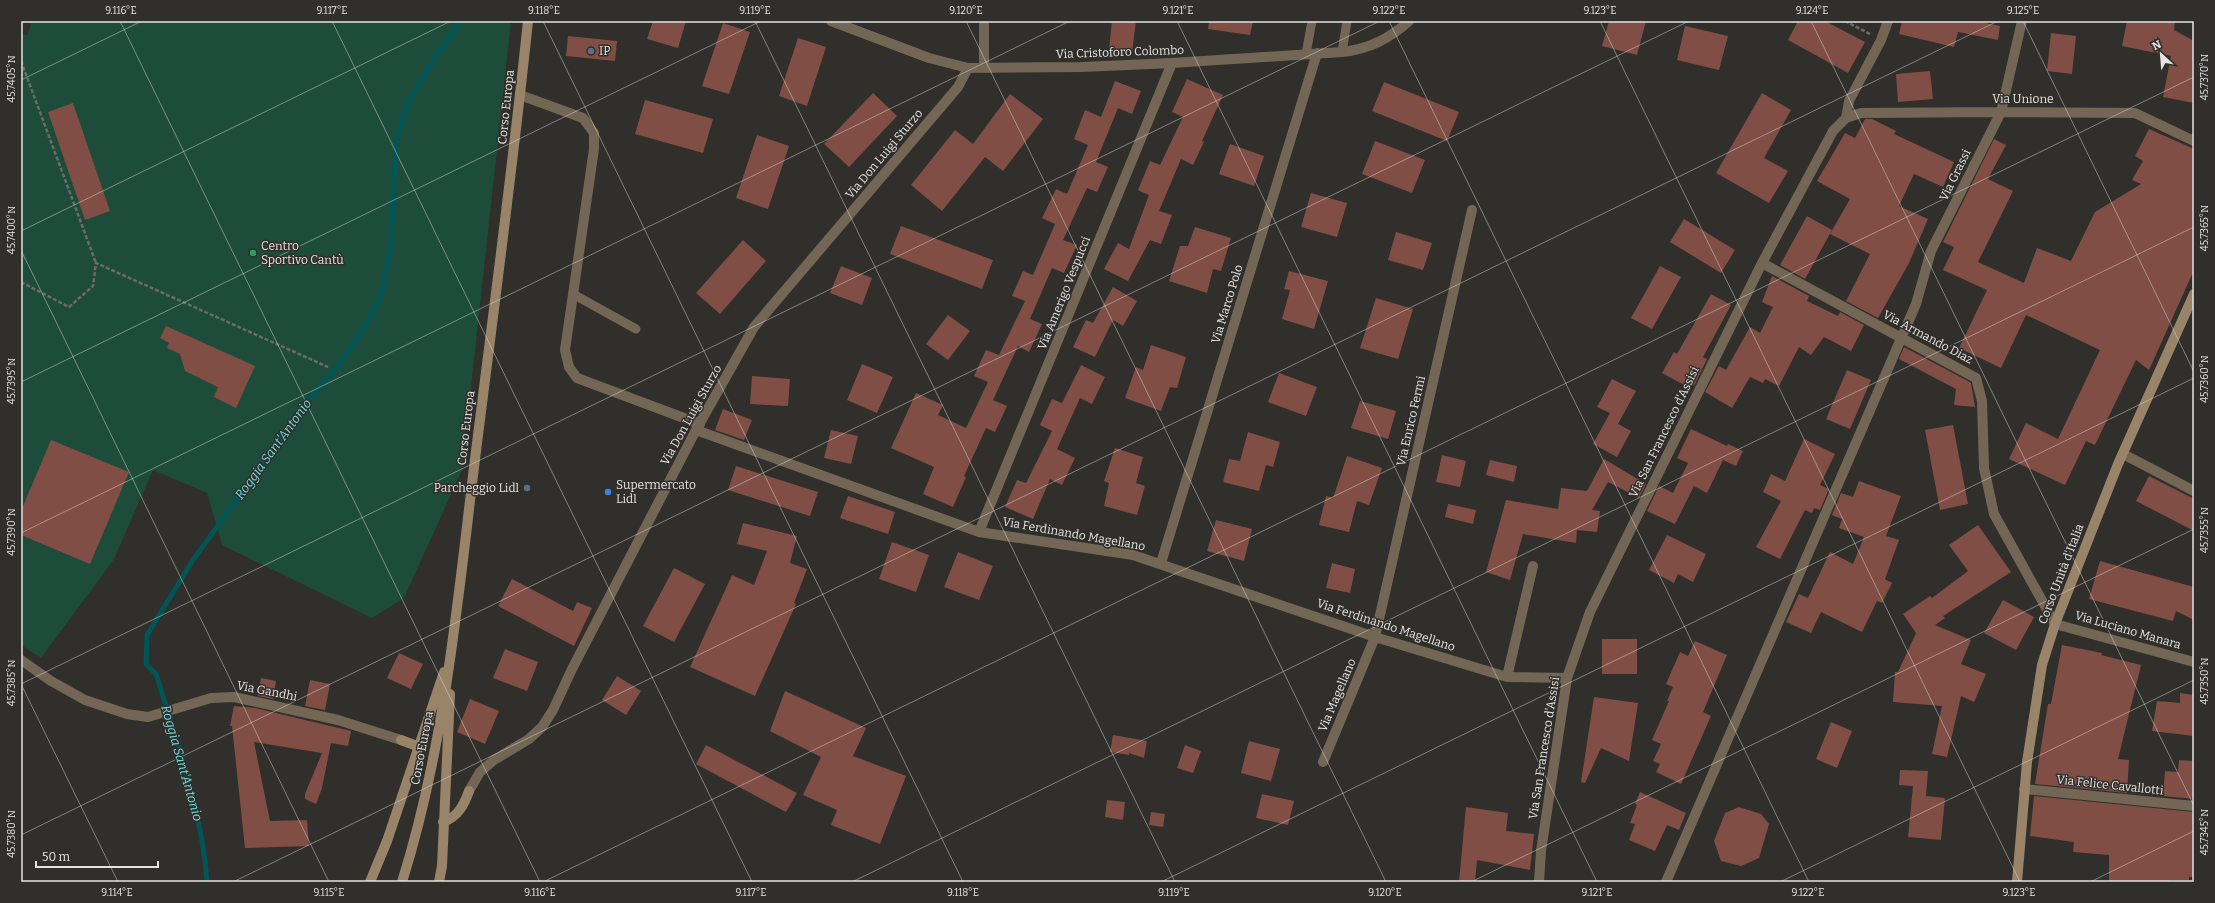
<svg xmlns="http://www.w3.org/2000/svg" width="2215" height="903" font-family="Bitter,serif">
<rect width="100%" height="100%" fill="#302f2b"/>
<path fill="#1e4c3a" d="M32,21H511L462,470L404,598L372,618L222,545L207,493L153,470L114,559L41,658L21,645V34L27,35Z"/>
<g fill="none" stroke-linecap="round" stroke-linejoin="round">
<path stroke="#015556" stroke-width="5" d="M207,882C202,810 177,742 156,674L146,664L147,635L193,560L308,401L342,360L365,327L381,296L391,243L396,141L407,105L434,59L461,21"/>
</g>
<path fill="#804e45" d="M653,21H686L678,48L647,39Z
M1112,21H1136L1132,52L1109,49Z
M1209,21H1253L1250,35L1208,29Z
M1609,21H1646L1637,55L1602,46Z
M1798,21H1825L1865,42L1848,73L1788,40Z
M1902,21H1977L2000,26L1998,40L1958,32L1954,47L1899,34Z
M2127,21H2175L2174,30L2194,41V103L2163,97L2171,56L2122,46Z
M723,23L750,32L729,94L702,86Z
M1685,26L1728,36L1719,70L1677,60Z
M2051,33L2076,36L2072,74L2047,71Z
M568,36L617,41L615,61L566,56Z
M798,38L826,47L807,106L779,96Z
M1930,71L1933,99L1898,102L1896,74Z
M1187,79L1223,95L1202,141L1204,142L1193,165L1181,159L1159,211L1172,215L1161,244L1150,240L1128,281L1104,269L1118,243L1129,249L1149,195L1138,190L1150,161L1160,165L1183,117L1172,112Z
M1115,81L1141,91L1132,114L1118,108L1096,162L1108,167L1097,192L1087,188L1063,240L1077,245L1064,273L1052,268L1030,319L1042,324L1029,352L1018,346L993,400L1007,406L995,432L986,428L964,476L966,477L953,507L923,494L934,467L891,448L916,393L943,405L938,415L966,428L988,382L974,376L986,350L999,355L1025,301L1012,296L1023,271L1033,275L1055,224L1042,218L1056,189L1067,194L1088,145L1074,139L1085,110L1101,117Z
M1384,82L1459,112L1447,141L1372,111Z
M873,93L897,116L849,167L824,144Z
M1762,93L1791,110L1764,158L1788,171L1769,203L1716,173Z
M1010,94L1043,119L1003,171L985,157L942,211L911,185L955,130L973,144Z
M645,100L713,119L703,153L635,134Z
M73,103L110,211L85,220L48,112Z
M1865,119H1872L1896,131L1894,134L1954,162L1943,187L1914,174L1899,206L1928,219L1909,263L1878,318L1846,301L1870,254L1830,234L1850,199L1817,181L1845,133L1855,138Z
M2149,129L2194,149V270L2149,370L2136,360L2095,445L2086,441L2065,485L2009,459L2026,423L2058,439L2100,350L2026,315L2001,368L1959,348L1987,290L1943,270L1954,247L1943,242L1994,139L2006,145L1988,179L2013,191L1978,262L2024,283L2037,248L2071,261L2095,212L2141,184L2132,180L2143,161L2135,156Z
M757,135L789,146L768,209L736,198Z
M1375,141L1425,160L1412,193L1362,174Z
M1230,144L1264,156L1254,186L1219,174Z
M1311,193L1347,203L1337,237L1301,227Z
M1807,216L1832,230L1805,279L1780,265Z
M1684,219L1735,250L1721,273L1670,242Z
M901,226L993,260L982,289L890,254Z
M1195,227L1231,238L1221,271L1213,269L1207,293L1169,281L1180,246H1188Z
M1396,232L1432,243L1423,270L1388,260Z
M743,240L766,261L720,314L696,293Z
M841,266L872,278L862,305L830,293Z
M1660,266L1681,277L1652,329L1631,318Z
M1289,271L1328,281L1314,329L1282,319L1290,290L1284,289Z
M1772,276L1809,296L1807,301L1838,316L1840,312L1864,325L1851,351L1824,337L1811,355L1799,347L1779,386L1765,379L1763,383L1750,377L1732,408L1705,392L1719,366L1726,370L1750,327L1760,333L1773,307L1762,302Z
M1113,287L1137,301L1123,326L1113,320L1095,357L1073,347L1086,320L1093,323Z
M1711,294L1731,305L1703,357L1707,359L1694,386L1690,383L1688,387L1662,373L1674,352L1677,354Z
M1376,298L1413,309L1398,359L1360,348Z
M948,315L970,331L948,360L926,344Z
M166,326L255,366L236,408L214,397L218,387L185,371L180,354L167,348L169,343L160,338Z
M1151,345L1186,357L1177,388L1170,387L1161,411L1125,398L1136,367L1143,370Z
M1904,347L1968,381L1971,383L1975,407L1954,405L1956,389L1899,359Z
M862,364L893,377L877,413L847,400Z
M1081,365L1105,377L1092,404L1080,398L1057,449L1075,458L1062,485L1050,479L1033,519L1005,507L1017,480L1026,483L1052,431L1040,425L1052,399L1062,403Z
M1847,370L1871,380L1850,429L1826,419Z
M1279,373L1317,387L1306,416L1268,402Z
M752,376L790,379L788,406L750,404Z
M1612,379L1636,391L1618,424L1631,431L1617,457L1593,444L1610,413L1597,407Z
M1360,401L1396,411L1388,439L1351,428Z
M723,409L752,420L744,440L715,430Z
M1953,425L1968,504L1940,510L1925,430Z
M1691,429L1727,446L1728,444L1743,451L1736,466L1723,460L1707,493L1694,486L1675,524L1647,511L1659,486L1673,493L1688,463L1677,458Z
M831,430L858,436L851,464L824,458Z
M1248,432L1280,442L1273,467L1266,465L1259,491L1223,482L1229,459L1240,461Z
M1804,439L1835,454L1820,485L1829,489L1820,510L1814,508L1812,513L1805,510L1780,559L1756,547L1781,501L1763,492L1771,474L1785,481Z
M51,440L129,472L90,564L21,535V511Z
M1115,448L1143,457L1136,483L1145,486L1137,515L1104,506L1109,483L1104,481Z
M1442,455L1466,461L1460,487L1436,482Z
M1347,456L1382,468L1369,505L1357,501L1349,532L1319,525L1326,496L1333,498Z
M1604,459L1646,484L1639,498L1608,482L1592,510L1600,511L1597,532L1577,530L1576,543L1523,534L1510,580L1486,572L1506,500L1558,509L1561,488L1587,491Z
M1490,460L1517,466L1514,482L1486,475Z
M736,466L818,492L810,516L728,490Z
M2149,476L2194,499V531L2136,501Z
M1859,481L1901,496L1886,536L1899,540L1885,579L1892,583L1882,603L1877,601L1862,632L1821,612L1811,633L1786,622L1799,594L1808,598L1830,552L1853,564L1864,537L1839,528L1842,519L1832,515L1841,493L1853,497Z
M848,496L895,512L888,534L840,518Z
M1448,504L1476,510L1473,524L1445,517Z
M1216,520L1252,529L1244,561L1207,551Z
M743,523L797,536L790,563L807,569L794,603L796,604L755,696L690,667L732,575L754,585L767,551L737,544Z
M1978,525L2011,572L1943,616L1945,618L1935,625L1971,640L1961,664L1986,674L1974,702L1961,696L1947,757L1932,754L1942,706L1893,702L1895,672H1898L1916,633L1903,614L1930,596L1932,598L1968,571L1949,545Z
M1667,535L1706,554L1693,582L1678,574L1674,583L1649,570Z
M892,542L929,555L916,592L879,579Z
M958,552L993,566L979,600L944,587Z
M2100,561L2194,587V620L2176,611L2173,621L2089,599Z
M1332,563L1355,569L1350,593L1326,588Z
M674,568L705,584L674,642L643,626Z
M512,579L573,611L577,602L592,608L574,646L498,606Z
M2003,600L2034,617L2016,650L1984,633Z
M1602,639H1637V674H1602Z
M1695,641L1727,655L1703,712L1711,716L1681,784L1656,772L1660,764L1653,761L1661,744L1652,740L1669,701H1667L1673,687L1666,684L1680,652L1688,656Z
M2062,645L2102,653L2101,655L2141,665L2118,759L2129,760L2127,793L2035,784L2048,704H2051Z
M505,649L538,662L527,691L493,678Z
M399,653L423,664L411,689L387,678Z
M617,676L641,691L626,715L602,700Z
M261,678L276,681L273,699L258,696Z
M310,680L330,684L325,710L305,706Z
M785,691L866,728L853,756L906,776L880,844L831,825L837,810L803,795L821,757L770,731Z
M2180,693L2194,695V736L2152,731L2157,701L2180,703Z
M1594,697L1638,703L1629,761L1601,748L1585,783L1581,782Z
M470,699L499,711L485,744L457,732Z
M234,706L255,708L351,731L348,746L331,743L322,788L316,804L305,799V794L322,753L254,742L270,821L307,820L309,846L245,848L232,726H230Z
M1831,722L1852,731L1837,768L1816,759Z
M1113,735L1147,741L1144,758L1129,753V755L1110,752Z
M1249,741L1280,749L1271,781L1241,773Z
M706,745L797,793L786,812L696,764Z
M1185,745L1201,751L1193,773L1177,768Z
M2179,760L2194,761V799L2163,796L2165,771L2178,772Z
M1900,770L1928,771L1926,796L1945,798L1941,840L1908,837L1913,786L1899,785Z
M1640,792L1686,813L1679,830L1667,825L1655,851L1629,840L1635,824L1630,823L1637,805L1635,804Z
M1262,794L1294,801L1288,825L1256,818Z
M2034,796L2194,812V877H2189V880H2169V882H2109V855L2073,852L2074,842L2030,836Z
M1107,800L1125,802L1123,820L1105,817Z
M1466,807L1508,813L1506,831L1534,834L1530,870L1477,860L1475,882H1459Z
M1739,807L1761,814L1769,824L1759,858L1741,866L1721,861L1714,841L1725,813Z
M1151,812L1165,814L1163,827L1149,825Z"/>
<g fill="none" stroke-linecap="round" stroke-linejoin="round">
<path stroke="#6c6b68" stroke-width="2.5" stroke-dasharray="4 2" stroke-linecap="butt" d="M1845,21L1870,34
M21,61L96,263
M21,282L69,307L93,286L96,263L328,367"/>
<path stroke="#746655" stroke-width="9" d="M1342,52L1347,21
M1306,54L1312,21
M573,294L636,329"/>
<path stroke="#746655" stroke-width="10" d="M831,21L929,58L968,68L1082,67L1172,63L1342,52C1369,49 1389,39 1409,21
M984,67V21
M520,95L583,118L594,133V149L565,350L569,367L577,378L700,424
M1846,118L1861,113L2001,112L2135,113L2194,141
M1762,263L1976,378L1982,401L1984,468L1994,514L2055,624L2194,662
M696,430L979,532L1133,555L1375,637L1507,677L1567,678
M2123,454L2194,491
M979,532L1172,63
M1161,563L1317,53
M21,660L51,681L85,700L127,714L148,717L211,698L234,697L338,720L401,740
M1507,677L1533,566
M1323,762L1375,637L1472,210
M2024,789L2194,806
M469,791L480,772L494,760L529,739L542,727L553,710L572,669L696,430L754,327L958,87L968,68
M1539,882L1541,851L1567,678L1590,612L1762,263L1833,131L1846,118L1849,101L1881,40L1888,21
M1666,882L1916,304L1931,251L2001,112L2022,21"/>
<path stroke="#9a8469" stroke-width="10" d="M401,740L417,746
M443,822C458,817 464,805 469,791
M370,882L387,841L444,672
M402,882C446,742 458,596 476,451C494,308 513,165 528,21
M439,882L442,866L450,694
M2017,882L2027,762L2042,665L2055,624L2118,464L2194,294"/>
</g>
<path fill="none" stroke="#e5e4e2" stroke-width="1" stroke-opacity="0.45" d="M120,21L540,882M332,21L752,882M543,21L963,882M755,21L1175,882M966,21L1386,882M1177,21L1597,882M1389,21L1809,882M1600,21L2020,882M1811,21L2194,806M2023,21L2194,372M21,80L142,21M21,231L451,21M21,250L329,882M21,382L761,21M21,533L1070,21M21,684L118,882M21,684L1380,21M21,835L1689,21M233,882L1998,21M543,882L2194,77M852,882L2194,227M1161,882L2194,378M1471,882L2194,529M1780,882L2194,680M2090,882L2194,831"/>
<g fill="#5c6f8a" stroke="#302f2b" stroke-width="1.5">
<circle cx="591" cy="51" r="4"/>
<circle cx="527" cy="488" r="4"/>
</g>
<circle fill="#2e9e5b" stroke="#302f2b" stroke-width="1.5" cx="253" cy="253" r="4"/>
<circle fill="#3f7fe0" stroke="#302f2b" stroke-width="1.5" cx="608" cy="492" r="4"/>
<g text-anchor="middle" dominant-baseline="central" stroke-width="3" stroke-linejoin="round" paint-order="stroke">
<g font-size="12" fill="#e5e4e2" stroke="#302f2b" text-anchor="start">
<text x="599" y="51">IP</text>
<text x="261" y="246">Centro<tspan x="261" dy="14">Sportivo Cantù</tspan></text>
<text x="616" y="485">Supermercato<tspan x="616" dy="14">Lidl</tspan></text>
<text x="519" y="488" text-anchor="end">Parcheggio Lidl</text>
</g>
<g font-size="12" fill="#e5e4e2" stroke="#302f2b">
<text transform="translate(1120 52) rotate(-2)">Via Cristoforo Colombo</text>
<text x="2023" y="99">Via Unione</text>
<text transform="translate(506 107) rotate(-84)">Corso Europa</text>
<text transform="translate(884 154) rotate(-50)">Via Don Luigi Sturzo</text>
<text transform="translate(1955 175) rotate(-64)">Via Grassi</text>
<text transform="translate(1064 293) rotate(-68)">Via Amerigo Vespucci</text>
<text transform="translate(1227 304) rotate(-73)">Via Marco Polo</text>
<text transform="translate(1928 337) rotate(28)">Via Armando Diaz</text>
<text transform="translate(691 415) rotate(-61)">Via Don Luigi Sturzo</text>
<text transform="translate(1411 421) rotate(-77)">Via Enrico Fermi</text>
<text transform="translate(466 428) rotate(-83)">Corso Europa</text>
<text transform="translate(1664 432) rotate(-64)">Via San Francesco d'Assisi</text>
<text transform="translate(1074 534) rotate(10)">Via Ferdinando Magellano</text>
<text transform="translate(2061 574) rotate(-69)">Corso Unità d'Italia</text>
<text transform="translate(1386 625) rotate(18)">Via Ferdinando Magellano</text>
<text transform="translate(2128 630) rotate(16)">Via Luciano Manara</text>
<text transform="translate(267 691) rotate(11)">Via Gandhi</text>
<text transform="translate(1337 695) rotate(-67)">Via Magellano</text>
<text transform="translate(422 748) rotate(-79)">Corso Europa</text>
<text transform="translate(1544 748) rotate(-81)">Via San Francesco d'Assisi</text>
<text transform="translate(2110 785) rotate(6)">Via Felice Cavallotti</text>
</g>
<g font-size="13" font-style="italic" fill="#70dbdc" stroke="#302f2b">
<text transform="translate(273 449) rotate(-54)">Roggia Sant'Antonio</text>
<text transform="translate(182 763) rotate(74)">Roggia Sant'Antonio</text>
</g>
</g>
<rect width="2215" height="903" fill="none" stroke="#302f2b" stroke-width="44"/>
<g transform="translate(2161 54) rotate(334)" stroke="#302f2b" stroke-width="3" paint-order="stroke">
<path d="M0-3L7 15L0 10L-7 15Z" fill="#e5e4e2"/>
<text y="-6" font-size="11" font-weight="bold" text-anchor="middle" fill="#e5e4e2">N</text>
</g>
<path d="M36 861v6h122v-6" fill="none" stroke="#e5e4e2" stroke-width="2"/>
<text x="42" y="861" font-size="12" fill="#e5e4e2" stroke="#302f2b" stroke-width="3" paint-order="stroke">50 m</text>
<rect x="22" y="22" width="2171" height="859" fill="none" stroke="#e5e4e2" stroke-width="1.5"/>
<g font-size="10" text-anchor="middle" fill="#e5e4e2">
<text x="121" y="14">9.116°E</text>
<text x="332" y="14">9.117°E</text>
<text x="544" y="14">9.118°E</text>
<text x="755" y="14">9.119°E</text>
<text x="966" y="14">9.120°E</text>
<text x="1178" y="14">9.121°E</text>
<text x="1389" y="14">9.122°E</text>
<text x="1600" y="14">9.123°E</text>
<text x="1812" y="14">9.124°E</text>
<text x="2023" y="14">9.125°E</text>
<text transform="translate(2204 77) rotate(-90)" y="4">45.7370°N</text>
<text transform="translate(11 79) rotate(-90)" y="4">45.7405°N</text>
<text transform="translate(2204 228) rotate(-90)" y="4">45.7365°N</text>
<text transform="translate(11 230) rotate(-90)" y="4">45.7400°N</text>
<text transform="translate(2204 379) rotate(-90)" y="4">45.7360°N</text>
<text transform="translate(11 381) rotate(-90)" y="4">45.7395°N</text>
<text transform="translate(2204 530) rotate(-90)" y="4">45.7355°N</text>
<text transform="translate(11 532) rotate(-90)" y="4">45.7390°N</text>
<text transform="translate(2204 681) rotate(-90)" y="4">45.7350°N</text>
<text transform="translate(11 683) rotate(-90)" y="4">45.7385°N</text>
<text transform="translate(2204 832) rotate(-90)" y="4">45.7345°N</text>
<text transform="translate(11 834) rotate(-90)" y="4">45.7380°N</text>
<text x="117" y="896">9.114°E</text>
<text x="329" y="896">9.115°E</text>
<text x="540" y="896">9.116°E</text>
<text x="751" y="896">9.117°E</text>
<text x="963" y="896">9.118°E</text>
<text x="1174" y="896">9.119°E</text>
<text x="1385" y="896">9.120°E</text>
<text x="1597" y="896">9.121°E</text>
<text x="1808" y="896">9.122°E</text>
<text x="2019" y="896">9.123°E</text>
</g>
</svg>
